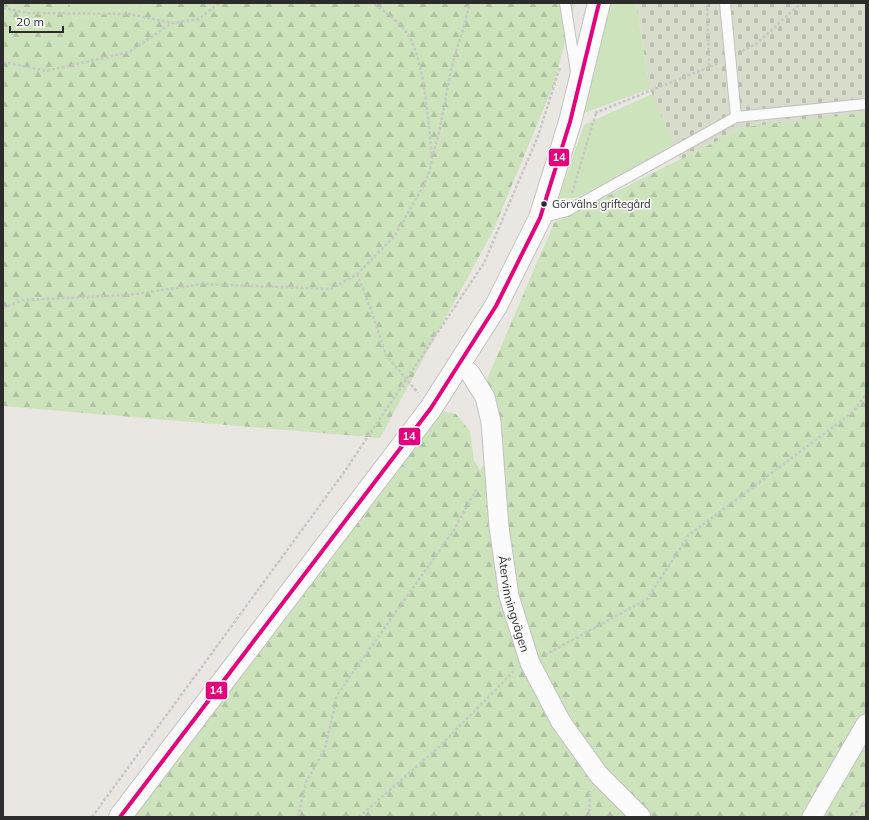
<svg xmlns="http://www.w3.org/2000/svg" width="869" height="820" font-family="Mulish,sans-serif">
<defs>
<pattern id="forest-firs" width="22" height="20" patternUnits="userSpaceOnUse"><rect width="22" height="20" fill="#cde3bc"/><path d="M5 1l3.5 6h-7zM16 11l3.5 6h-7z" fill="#b0c3a2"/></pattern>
<pattern id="cemetery-stones" width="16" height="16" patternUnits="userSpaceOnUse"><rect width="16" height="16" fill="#d7ddca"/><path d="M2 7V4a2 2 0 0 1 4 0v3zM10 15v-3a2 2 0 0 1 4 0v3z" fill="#b9beae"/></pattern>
</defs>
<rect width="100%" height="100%" fill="#eae6e2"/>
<path fill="#cde3bc" d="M69,3H159L74,19Z
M600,3H636L650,89L578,115Z
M700,75L699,133L660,156L587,193L575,198L558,199L584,125L652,94Z"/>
<path fill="url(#forest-firs)" d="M3,3H69L74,19L159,3H575L555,81L493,231L380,438L3,406Z
M636,3H866V817H134L438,410L456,414L470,431L474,460L480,470L502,439L486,401L487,379L554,223L744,127Z"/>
<path fill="url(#cemetery-stones)" d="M636,3H866V113L744,127L680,160L650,89Z"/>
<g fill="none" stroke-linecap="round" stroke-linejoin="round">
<g stroke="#c3c2c2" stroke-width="12">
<path id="lane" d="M565,3L576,72
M725,3L736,117
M540,218L567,211L736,117L866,104"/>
</g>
<g stroke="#c3c2c2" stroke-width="21">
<g id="street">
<path id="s1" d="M458,365L470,373L485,397L491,422L499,527L509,596L530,663L561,722L599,775L641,817"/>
<path d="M812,817L866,724"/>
</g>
</g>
<g stroke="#c3c2c2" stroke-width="24">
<path id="secondary" d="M120,817L431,408L496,306L540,218L570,122L599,3"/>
</g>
<path stroke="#c8c8c7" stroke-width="2.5" stroke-dasharray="3 2" stroke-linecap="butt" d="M707,3L709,67L718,63
M3,8L28,13L129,14L173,23L199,19L219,3
M742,51L756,44L801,3
M3,62L46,71L129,52L172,23
M595,113L709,67
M433,154C443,124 445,93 453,63C458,41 466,26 469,3
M572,193L596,113
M357,274L370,307L386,355L418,393
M3,308L23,300L129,295L202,284L331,289L357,274L394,237L424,185L431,166L432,155C428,123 425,65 410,38C402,23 386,13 373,3
M545,655L647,599L689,535L853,412L866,394
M92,817L345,471L484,263L538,136L560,67
M298,817L306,782L325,749L337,695L454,530L477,488
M359,817L438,748L514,671
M589,817L590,791
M853,817L866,800"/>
<use href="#lane" stroke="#fcfbfb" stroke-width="10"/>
<use href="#street" stroke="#fcfbfb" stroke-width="19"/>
<use href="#secondary" stroke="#fcfbfb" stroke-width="22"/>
<g stroke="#fff" stroke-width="7">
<path id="bus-1" d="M120,817L431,408L496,306L540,218L570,122L599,3"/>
</g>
<use href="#bus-1" stroke="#e5007d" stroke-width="4"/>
</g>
<circle fill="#2c2c2c" stroke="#fff" stroke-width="1.5" cx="544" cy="204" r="3.5"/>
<g text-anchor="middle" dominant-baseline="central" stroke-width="3" stroke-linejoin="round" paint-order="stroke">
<g font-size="11" fill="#2c2c2c" stroke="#fff" text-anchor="start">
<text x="552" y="204">Görvälns griftegård</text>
</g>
<g font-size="12" fill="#2c2c2c" stroke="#fff">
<text stroke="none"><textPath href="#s1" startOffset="252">Återvinningvägen</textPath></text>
</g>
</g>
<g stroke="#fff" stroke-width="1.5">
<rect x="548" y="148" width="22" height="19" rx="4" fill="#e5007d"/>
<rect x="398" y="427" width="23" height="19" rx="4" fill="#e5007d"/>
<rect x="205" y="681" width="23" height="19" rx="4" fill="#e5007d"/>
</g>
<g font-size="11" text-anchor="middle" font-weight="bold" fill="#fff">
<text x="559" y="161">14</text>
<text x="409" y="440">14</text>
<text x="216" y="694">14</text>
</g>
<rect width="869" height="820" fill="none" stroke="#2c2c2c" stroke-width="8"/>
<path d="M10 26v6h53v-6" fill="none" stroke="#2c2c2c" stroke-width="2"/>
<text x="16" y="26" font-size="12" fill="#2c2c2c" stroke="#ffffff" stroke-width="3" paint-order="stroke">20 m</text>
</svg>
